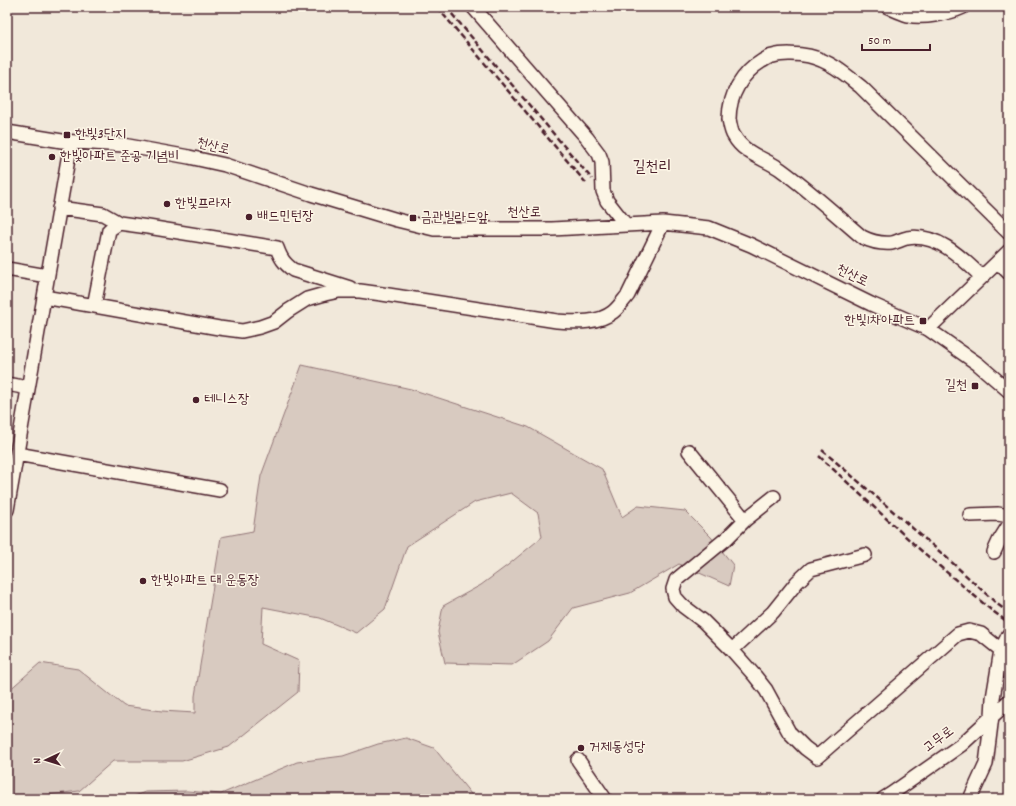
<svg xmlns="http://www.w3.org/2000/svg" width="1016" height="806" font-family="Dekko,'Poor Story',sans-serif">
<rect width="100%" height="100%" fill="#f1e8da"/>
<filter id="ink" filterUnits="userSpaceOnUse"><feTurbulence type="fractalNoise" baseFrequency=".025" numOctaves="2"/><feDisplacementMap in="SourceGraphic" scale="8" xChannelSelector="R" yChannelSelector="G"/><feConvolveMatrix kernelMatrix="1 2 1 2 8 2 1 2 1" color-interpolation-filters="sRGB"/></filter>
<g filter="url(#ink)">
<path fill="#d8cac0" stroke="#917476" d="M302,365L411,389L528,427L602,469L622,517L638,506L685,511L711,537L733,565L729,586L679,564L630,593L573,608L548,641L512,665L445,663L438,632L443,606L481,585L508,565L542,537L538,513L511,493L475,502L407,546L385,609L356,633L320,618L263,607L261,644L299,661L298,692L229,747L182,761H113L79,791L17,799H7V692L40,663L78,669L124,706L162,711L195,713V696L221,537L253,531L261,476Z
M406,738L434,748L475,799H127L145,792L187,791L221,794L297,762L343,756L378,744Z"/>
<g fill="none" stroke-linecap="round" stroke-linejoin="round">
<path stroke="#8b6d6f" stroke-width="2.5" d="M873,7L885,11
M967,10L972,7"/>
<g stroke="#4a1f2b" stroke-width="16">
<path id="minor" d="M473,7L587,138L599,154L602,162L603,191L607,201L626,225
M888,7C895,10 901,13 908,15C923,19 950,13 963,7
M7,132L62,141L123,145L189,157L225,165L311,194L397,220L434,229H552L663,223L709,228L751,245L871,304L928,329L978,364L1009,391
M59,208L103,214L119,223L148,227L277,248C281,259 284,263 293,270L350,288
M998,262L1009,273
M7,269L47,276
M982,277C962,258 938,233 907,238C902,239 897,242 892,243C881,244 872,242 862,237C835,214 809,190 780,169C764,158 744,154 734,136C731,132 730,124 729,119C729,95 742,73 762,61C766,59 769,56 773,56C783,53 799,54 809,56C830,61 845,74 861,87L1009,233
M44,297L219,328L242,331L260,327L274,322L288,311L307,299L325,294L339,291H360L382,294L557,321C575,322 598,324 613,312C619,307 623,301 628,295L663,223
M94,306L109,230L119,223
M928,329L1009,251
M7,384L28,388
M689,451L745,520
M17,454L220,490
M774,497L745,520L727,538L676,580L673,589L675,597L683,606L703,621L732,650L755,676L766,690L789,732L805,748L817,757L958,634L969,631L981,634L1001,650L993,698L992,716L986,764L970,799
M7,510L71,142
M970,515L998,514L1009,516
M994,552L999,541L1009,525
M732,650L773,612L797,582L811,569L865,555
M1001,650L1009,634
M578,760L605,799
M883,799L891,794L961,745L1009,701"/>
</g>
<use href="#minor" stroke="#fcf5e5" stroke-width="13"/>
<path stroke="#4a1f2b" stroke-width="2.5" stroke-dasharray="6 3" stroke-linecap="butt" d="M437,7L586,183
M446,7L592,179
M822,450L946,557L996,603L1009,613
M819,456L917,547L990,609L1009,623"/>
</g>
</g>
<g fill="#4a1f2b" stroke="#fcf5e5" stroke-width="1.5">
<rect x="63" y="131" width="8" height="8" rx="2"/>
<circle cx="52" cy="157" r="4"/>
<circle cx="167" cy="204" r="4"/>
<circle cx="249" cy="217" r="4"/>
<rect x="409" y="214" width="8" height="8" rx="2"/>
<rect x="919" y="317" width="8" height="8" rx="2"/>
<rect x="971" y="382" width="8" height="8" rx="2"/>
<circle cx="196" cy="400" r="4"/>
<circle cx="143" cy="581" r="4"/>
<circle cx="581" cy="748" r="4"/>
</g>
<g text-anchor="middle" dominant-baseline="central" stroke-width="3" stroke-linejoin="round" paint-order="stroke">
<g font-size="14" fill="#4a1f2b" stroke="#fcf5e5" text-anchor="start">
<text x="75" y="135">한빛3단지</text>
<text x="60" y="157">한빛아파트 준공 기념비</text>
<text x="175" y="204">한빛프라자</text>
<text x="257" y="217">배드민턴장</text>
<text x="421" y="218">금관빌라드앞</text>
<text x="915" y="321" text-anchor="end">한빛1차아파트</text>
<text x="967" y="386" text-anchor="end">길천</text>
<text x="204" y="400">테니스장</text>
<text x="151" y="581">한빛아파트 대 운동장</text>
<text x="589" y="748">거제동성당</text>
</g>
<g font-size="14" fill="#4a1f2b" stroke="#fcf5e5">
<text transform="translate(213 147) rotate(14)">천산로</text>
<text x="524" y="213">천산로</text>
<text transform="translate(852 276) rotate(26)">천산로</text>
<text transform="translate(939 740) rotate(-37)">고무로</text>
</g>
<g font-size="16" fill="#4a1f2b" stroke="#fcf5e5">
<text x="652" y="167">길천리</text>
</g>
</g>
<rect width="1016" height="806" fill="none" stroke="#fcf5e5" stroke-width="24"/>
<rect x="12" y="12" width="992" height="782" fill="none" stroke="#4a1f2b" stroke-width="1.5" filter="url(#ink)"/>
<g transform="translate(46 760) rotate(266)" stroke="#fcf5e5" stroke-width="3" paint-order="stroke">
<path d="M0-3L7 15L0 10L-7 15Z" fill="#4a1f2b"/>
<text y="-6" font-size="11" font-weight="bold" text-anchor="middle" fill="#4a1f2b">N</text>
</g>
<path d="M862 44v6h68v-6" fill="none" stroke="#4a1f2b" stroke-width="2"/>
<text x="868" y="44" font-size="12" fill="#4a1f2b" stroke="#fcf5e5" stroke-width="3" paint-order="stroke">50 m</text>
</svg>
